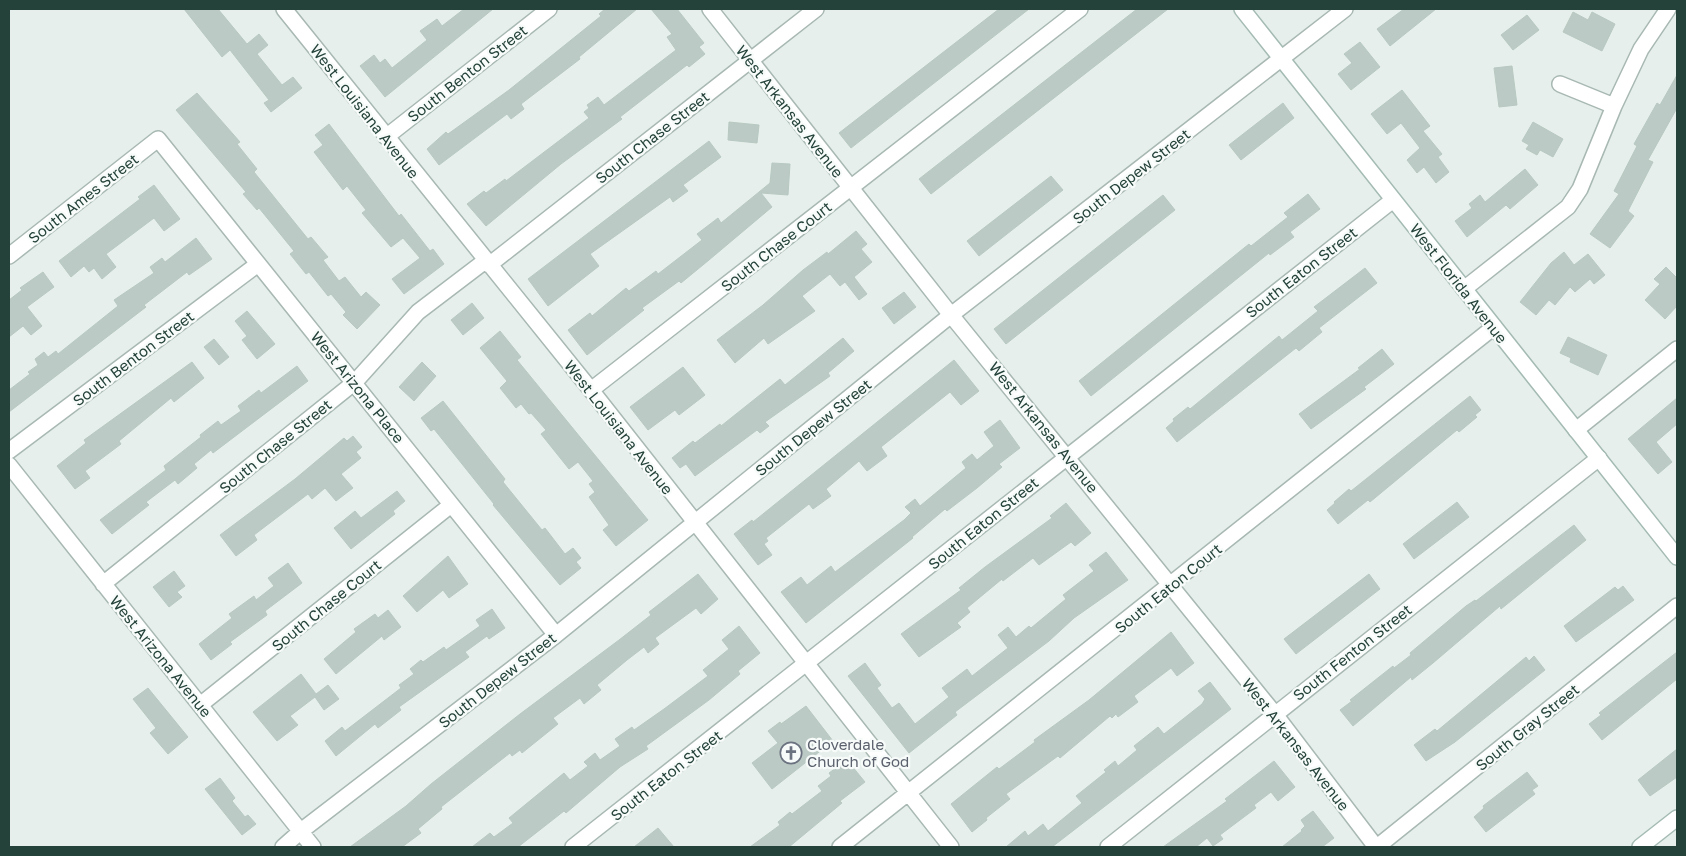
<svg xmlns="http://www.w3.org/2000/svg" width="1686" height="856" font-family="'Golos Text',sans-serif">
<rect width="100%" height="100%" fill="#e6efeb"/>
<path fill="#bbcac4" stroke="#b8c9c2" d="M184,9H218L247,44L259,34L268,45L257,54L282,85L293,77L302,88L271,112L264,103L269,100L230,50L222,57Z
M464,9H493L385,97L360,66L374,55L380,63L385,59L392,68L427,40L420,31L437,19L442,26Z
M605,9H637L579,57L580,59L521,104L524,109L511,119L507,114L439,165L427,149L446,132L448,134L509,90L601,16L599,14Z
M651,9H677L704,43L699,47L705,54L689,67L687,65L620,117L622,119L561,164L486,226L467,204L484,191L486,193L505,179L506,181L589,118L584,112L589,108L587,105L598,97L604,105L676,50L667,37L672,34Z
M999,9H1029L851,148L839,133Z
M1137,9H1168L931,194L919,179Z
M1404,9H1436L1390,46L1377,29Z
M1573,12L1588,20L1592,12L1615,24L1602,51L1563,32Z
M1527,15L1539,30L1513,50L1501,35Z
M1360,42L1380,67L1351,90L1338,74L1352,63L1344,54Z
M1512,66L1517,105L1499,107L1494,68Z
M1677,75V108L1648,160L1653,162L1628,211L1634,216L1610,248L1590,234L1619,194L1614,191L1637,146L1634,144L1657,103L1660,105Z
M1402,90L1430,126L1423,131L1442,154L1438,157L1449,172L1436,183L1424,167L1417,173L1407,160L1420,148L1401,123L1387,134L1371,114Z
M197,93L240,142L237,144L257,169L254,172L308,239L311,237L328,257L323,260L339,281L345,277L361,297L366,292L380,305L357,329L343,315L346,312L331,294L328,296L309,272L306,274L290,254L294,251L259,208L257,210L243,194L246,192L176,110Z
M1283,103L1294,118L1241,160L1229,145Z
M729,122L759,125L757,143L728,140Z
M1533,122L1563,139L1553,157L1540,150L1537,155L1526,149L1529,145L1522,141Z
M329,124L399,216L401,214L430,251L433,249L444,264L404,294L392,279L420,258L403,238L391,247L362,213L366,210L347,186L343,190L314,152L323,145L315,135Z
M709,141L721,157L683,185L688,191L673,202L670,197L590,254L599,266L548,306L528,279Z
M772,163L790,164L788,195L761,193L772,207L709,260L681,283L679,281L642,308L644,310L587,355L568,330L590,313L592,316L626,288L629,291L656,271L658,274L702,240L697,234L718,218L721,223L770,183Z
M1525,169L1538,185L1510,209L1506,205L1467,237L1455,221L1472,208L1469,204L1480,195L1485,202Z
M1051,176L1063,190L979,256L967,241Z
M154,185L180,219L164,231L154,218L106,254L116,267L102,279L94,268L89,272L84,266L71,277L59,261L140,199L138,197Z
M1308,194L1320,209L1290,232L1294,237L1270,255L1269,253L1091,396L1079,381L1249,244L1251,246L1288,217L1284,213Z
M1163,195L1175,210L1006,344L994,329Z
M856,231L867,244L861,249L872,262L854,277L867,294L859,300L845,282L840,286L830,274L802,296L815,311L768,344L764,338L735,363L717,340L763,305L803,270L827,252L828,254Z
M196,238L212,259L189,275L187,272L144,305L146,307L116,330L9,412V390L30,374L28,372L38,365L35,359L44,352L48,357L56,351L58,354L118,306L114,300L154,273L150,267L162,258L165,262Z
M1564,252L1574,265L1588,254L1605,275L1594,284L1590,279L1575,292L1570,287L1555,305L1549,300L1536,315L1520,302L1551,263Z
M1666,267L1677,278V306L1665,319L1645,300L1660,284L1654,279Z
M1365,268L1377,283L1319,328L1322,332L1299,351L1296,348L1177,442L1166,428L1174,421L1173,419L1188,407L1190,409L1279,336L1282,340L1318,311L1314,307Z
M43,272L54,287L27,307L42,326L31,335L23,326L9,337V300L22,290L20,288Z
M904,292L916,307L894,324L882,308Z
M472,303L484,318L463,335L451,320Z
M247,311L275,344L257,359L242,340L247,336L235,321Z
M500,331L521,357L517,360L648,520L616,546L603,530L609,525L589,497L595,492L589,484L593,481L578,462L569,469L541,434L546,430L531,413L529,414L521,404L516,408L500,388L507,381L480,348Z
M1568,337L1607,355L1598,375L1570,362L1571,358L1560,353Z
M843,338L854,351L828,373L830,376L765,422L769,426L760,433L757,430L695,476L686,464L680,468L672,458L693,441L695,443L720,424L721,426L780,379L785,385Z
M214,339L229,357L219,365L204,347Z
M1382,349L1394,364L1364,387L1366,389L1311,429L1299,414L1360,369L1358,368Z
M954,360L979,391L961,405L950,392L881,447L887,456L867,471L859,461L826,489L831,496L813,509L809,504L766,538L768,541L764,544L772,555L758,565L734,534L752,520L753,522Z
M192,362L204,378L174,402L171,398L119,441L121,444L85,471L90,478L75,489L57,466L86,443L84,440Z
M422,362L436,376L414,401L399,387Z
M297,366L308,381L213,453L211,450L194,464L197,468L178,484L175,480L146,502L149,505L112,534L100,520L166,470L164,466L201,437L200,435L218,421L221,425L241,411L238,406L259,390L261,393Z
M683,367L705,395L679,415L675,410L648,430L630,407Z
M1470,396L1481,410L1475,415L1477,417L1459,432L1457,430L1370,502L1368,500L1338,524L1327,510L1335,503L1334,502L1349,489L1351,491Z
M1677,398V424L1656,442L1672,462L1658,474L1628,439Z
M443,401L505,479L503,482L542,530L545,528L565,554L573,548L581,558L576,562L581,568L560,585L493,505L494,504L434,429L431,431L421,418Z
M1000,420L1020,448L999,464L1002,467L977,488L947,511L945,509L912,537L913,538L806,623L781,592L801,577L807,585L831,566L835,572L904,520L911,513L905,507L915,499L920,506L966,468L962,462L972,454L977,460L994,446L984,432Z
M353,436L362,447L356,452L361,458L341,474L353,488L336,501L325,488L312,499L308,494L254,535L257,540L236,556L220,535L295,479L344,438L347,441Z
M397,491L405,501L393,511L395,514L351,549L334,528L355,511L361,518Z
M1457,502L1469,517L1414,559L1403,544Z
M1066,503L1091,533L1075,546L1071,542L1039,565L1033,558L1003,581L1002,579L967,608L970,612L957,623L961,627L919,657L901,634L961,590L959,588L985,567L1052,518L1050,516Z
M1574,525L1586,540L1501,609L1500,606L1433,663L1412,680L1411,677L1353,726L1340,710L1352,701L1350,700L1393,666L1394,668L1411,655L1410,653L1466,606L1475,600L1476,601Z
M1106,552L1128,580L1074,618L1049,641L955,712L957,715L909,753L848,676L865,663L881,685L877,688L892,708L899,703L915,724L949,697L942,688L967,669L972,676L1008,648L998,635L1008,627L1016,637L1029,626L1031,628L1066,599L1063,595L1094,571L1089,565Z
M448,556L468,584L449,598L443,590L417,612L403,596Z
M288,563L302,583L265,611L267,615L230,642L232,644L211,660L199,644L232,618L229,614L254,596L256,600L274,586L268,578Z
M174,571L185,586L177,592L182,597L169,607L153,587Z
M698,574L718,599L701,614L696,608L655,638L659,644L648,653L644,647L627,660L597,685L601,690L584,704L580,698L553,718L558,724L522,753L520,750L512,756L510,753L441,807L442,809L418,829L421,833L402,847H350L406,806L431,784L520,714L619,640L651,615L649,612Z
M1369,574L1380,589L1296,654L1284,639Z
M1623,586L1634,600L1576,642L1564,626L1615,587L1618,590Z
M492,609L505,628L489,639L487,636L465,652L469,657L399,707L401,710L378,728L375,724L336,756L325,741L342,727L345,731L401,688L399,685L414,674L410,669L421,660L423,662L444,647L446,650L480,626L476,620Z
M388,610L401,627L384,640L382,636L336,674L324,659L356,632L354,629L375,614L378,618Z
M739,626L760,653L738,671L740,674L709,700L646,746L648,749L620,767L566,813L564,811L518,847H472L490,833L494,837L513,823L509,818L564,773L570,780L588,766L584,762L595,753L600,760L620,746L615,739L632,727L634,730L664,709L708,676L703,670L729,649L722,640Z
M1171,632L1194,663L1177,676L1171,668L1134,696L1138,702L1118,717L1116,714L1112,718L1110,716L1060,758L1058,756L1006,794L1010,799L986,818L987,820L972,832L951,804L997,767L999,769L1035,742L1034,740L1089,700Z
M1677,652V679L1602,740L1589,724L1601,715L1599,713Z
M1534,656L1545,670L1455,742L1426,761L1414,745L1435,729L1437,731L1526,657L1529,661Z
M301,674L316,694L328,685L339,699L324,710L315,697L290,716L298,725L277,741L253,712Z
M1210,682L1231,709L1052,847H1006L1025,831L1028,836L1043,824L1048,831L1082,803L1076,796L1106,772L1104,770L1115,761L1118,766L1137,750L1134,746L1158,727L1164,734L1202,704L1205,699L1198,691Z
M148,688L188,737L168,754L150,733L156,728L133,699Z
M806,706L833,741L772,789L752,763L778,743L768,731L780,722L781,724Z
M1677,749V777L1650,796L1638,780Z
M847,760L865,782L840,801L842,803L789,847H750L780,825L778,822L790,812L792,814L822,791L818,786L831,776L829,773Z
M1274,761L1295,787L1278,801L1271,792L1254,805L1256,808L1220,835L1223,839L1213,846L1207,838L1196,847H1163L1227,801L1225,799Z
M1527,772L1538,786L1532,790L1535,794L1486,832L1474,817L1484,808L1483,806Z
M220,778L235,798L232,801L245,817L248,815L256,824L242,835L205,789Z
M1313,811L1334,838L1322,847H1282L1302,831L1301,830L1305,826L1301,820Z
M658,828L674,847H634Z"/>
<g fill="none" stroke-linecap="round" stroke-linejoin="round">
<g stroke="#a8b8b2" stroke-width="18">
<path id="street" d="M284,9L591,390L951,847
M710,9L951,315L1274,713L1376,847
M1560,84L1614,106
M386,137L549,9
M9,256L158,139L556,635
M489,265L816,9
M1464,289L1568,207L1580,189L1614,106L1641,49L1668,9
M591,390L1080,9
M1576,430L1677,349
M9,451L258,264
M9,465L313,847
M103,584L355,382L418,312L485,261
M200,705L451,505
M283,847L301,831L556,635L951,315L1345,9
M573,847L1393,200
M840,847L1494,327
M1108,847L1599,458
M1377,847L1677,606"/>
</g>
<g stroke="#a4bbb3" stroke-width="18">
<path id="secondary" d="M1242,9L1677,557
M1640,847L1677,818"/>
</g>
<use href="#street" stroke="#fff" stroke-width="15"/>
<use href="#secondary" stroke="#fff" stroke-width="15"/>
</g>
<defs>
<g id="church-ring" transform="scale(1.125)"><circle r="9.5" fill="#f7fbf9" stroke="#6b7280" stroke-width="1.5"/><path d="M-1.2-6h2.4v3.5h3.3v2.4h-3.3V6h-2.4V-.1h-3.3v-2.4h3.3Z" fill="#6b7280"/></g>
</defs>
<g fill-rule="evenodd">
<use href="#church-ring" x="791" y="753"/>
</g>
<g text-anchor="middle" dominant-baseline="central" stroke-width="4.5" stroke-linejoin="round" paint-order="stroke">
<g font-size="15" fill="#24423a" stroke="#f7fbf9">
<text transform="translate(467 73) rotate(-38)">South Benton Street</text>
<text transform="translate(365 111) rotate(52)">West Louisiana Avenue</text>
<text transform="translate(790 111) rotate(52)">West Arkansas Avenue</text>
<text transform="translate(652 137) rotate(-38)">South Chase Street</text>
<text transform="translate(1131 176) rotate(-38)">South Depew Street</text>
<text transform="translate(83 198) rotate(-38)">South Ames Street</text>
<text transform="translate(776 246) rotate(-38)">South Chase Court</text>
<text transform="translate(1301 272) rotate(-38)">South Eaton Street</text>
<text transform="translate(1459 283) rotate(52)">West Florida Avenue</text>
<text transform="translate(133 358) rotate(-37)">South Benton Street</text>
<text transform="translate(358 387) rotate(51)">West Arizona Place</text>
<text transform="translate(619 427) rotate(52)">West Louisiana Avenue</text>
<text transform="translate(813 427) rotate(-39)">South Depew Street</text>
<text transform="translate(1044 427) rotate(51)">West Arkansas Avenue</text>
<text transform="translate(275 446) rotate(-39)">South Chase Street</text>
<text transform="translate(983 523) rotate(-39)">South Eaton Street</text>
<text transform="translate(1168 588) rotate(-39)">South Eaton Court</text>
<text transform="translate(326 605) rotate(-39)">South Chase Court</text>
<text transform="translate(1352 652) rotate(-38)">South Fenton Street</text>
<text transform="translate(161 656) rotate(51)">West Arizona Avenue</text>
<text transform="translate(497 680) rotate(-38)">South Depew Street</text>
<text transform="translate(1527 727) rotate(-39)">South Gray Street</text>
<text transform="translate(1296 744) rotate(52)">West Arkansas Avenue</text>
<text transform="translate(666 775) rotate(-38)">South Eaton Street</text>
</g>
<g font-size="15" fill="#5b616d" stroke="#f7fbf9" text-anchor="start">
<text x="807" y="744">Cloverdale<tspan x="807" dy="17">Church of God</tspan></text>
</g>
</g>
<rect width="1686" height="856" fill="none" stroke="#24423a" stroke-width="20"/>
</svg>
